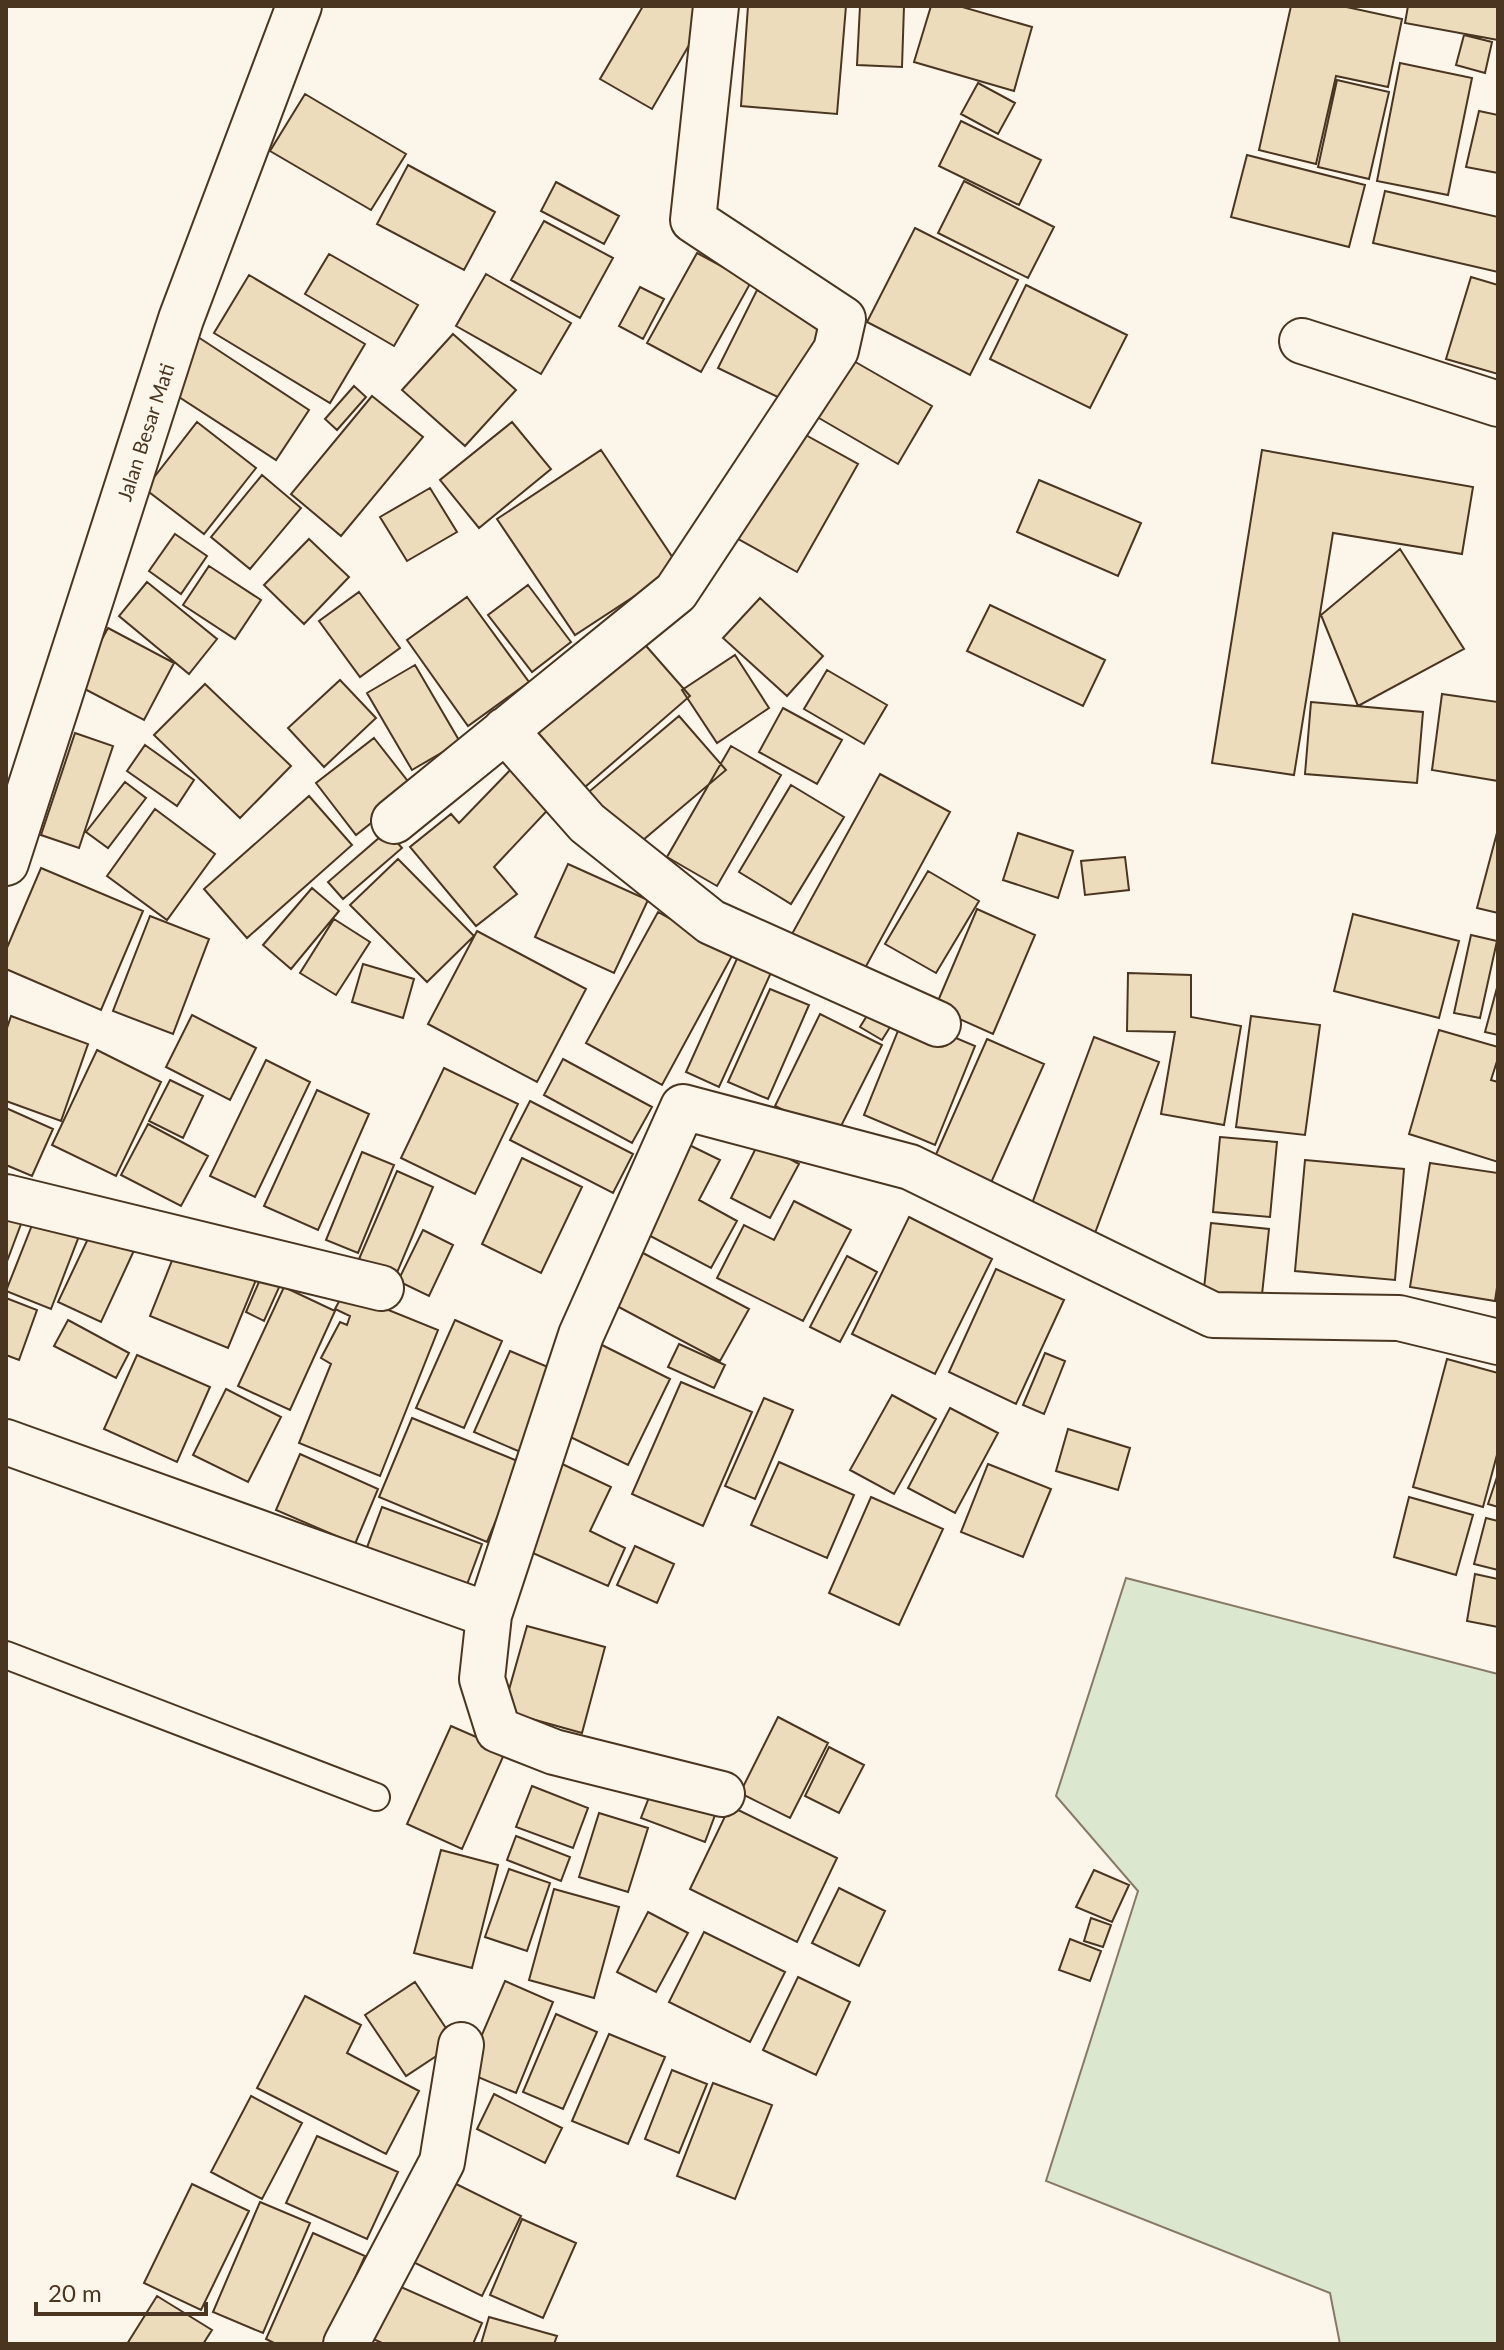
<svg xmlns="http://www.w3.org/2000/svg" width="1504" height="2350" font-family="Lato,sans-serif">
<rect width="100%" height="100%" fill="#fbf6e9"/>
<path fill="#dce7d0" stroke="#887966" stroke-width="2" d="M1126,1578L1498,1674V2344H1340L1330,2293L1046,2181L1138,1891L1056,1796Z"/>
<path fill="#ecdcbc" stroke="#4a3520" stroke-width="2" d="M643,6H705L710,9L652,109L600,79Z
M748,6H846L837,114L741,106Z
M860,6H904L902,67L857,65Z
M931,6H959L1032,27L1014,91L914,62Z
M1291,6H1342L1402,19L1388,87L1336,76L1316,164L1259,150Z
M1408,6H1498V40L1405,23Z
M1464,35L1492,42L1485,73L1456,65Z
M1400,63L1472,78L1448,195L1377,181Z
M1337,80L1389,92L1369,179L1318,167Z
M978,83L1015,103L998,134L961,114Z
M305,94L406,154L371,210L270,151Z
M1479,111L1498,115V173L1466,167Z
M961,121L1041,160L1019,205L939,166Z
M1247,155L1365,185L1349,247L1231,217Z
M408,165L495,212L464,270L377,224Z
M964,181L1054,227L1028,278L938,233Z
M556,182L619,216L604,244L541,211Z
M1385,191L1498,217V272L1373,243Z
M544,221L613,258L580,318L511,280Z
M915,228L1018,280L970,375L867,322Z
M697,253L751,282L701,372L647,343Z
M329,254L418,305L394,346L305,294Z
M486,274L571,323L541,374L456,326Z
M249,275L365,344L330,403L214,333Z
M1471,277L1498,285V374L1446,359Z
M1026,285L1127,335L1090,408L990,359Z
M640,287L664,299L643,339L619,326Z
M757,290L824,325L786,401L718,368Z
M453,334L516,390L465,446L402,390Z
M195,335L309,410L276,460L162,386Z
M845,356L932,406L898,464L812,414Z
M354,386L366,397L337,430L325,419Z
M372,396L423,437L341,536L291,494Z
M197,422L256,468L204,534L145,489Z
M512,422L551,469L479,528L440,480Z
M793,428L858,464L797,572L733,536Z
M601,450L679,567L575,635L497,519Z
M1262,450L1473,487L1462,554L1333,533L1294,775L1212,763Z
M262,475L301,508L250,569L211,537Z
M1039,480L1141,523L1118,576L1017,532Z
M430,488L457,532L407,561L380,517Z
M175,534L207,556L181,594L149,571Z
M309,539L349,577L304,624L264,585Z
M1400,549L1464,649L1358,706L1321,615Z
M209,566L261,600L235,639L183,605Z
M147,582L217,639L189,674L119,616Z
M528,585L571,642L532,672L488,615Z
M359,592L400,648L360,677L319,621Z
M467,597L529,682L468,726L407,640Z
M760,598L823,656L787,696L723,638Z
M990,605L1105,660L1083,706L967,651Z
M108,628L174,663L144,720L77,685Z
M640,639L690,696L585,787L535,729Z
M735,655L769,708L717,743L682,690Z
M415,665L460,742L412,770L367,693Z
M827,670L887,705L864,744L804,709Z
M340,680L376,718L324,767L288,728Z
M205,684L291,766L240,818L154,735Z
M1442,694L1498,702V781L1432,770Z
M1311,702L1423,712L1417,783L1305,774Z
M783,708L842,740L817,784L759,752Z
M679,716L726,770L630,851L584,796Z
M75,733L113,746L79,848L41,835Z
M374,738L414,789L356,835L316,783Z
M145,745L194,780L177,806L127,771Z
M731,746L781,775L717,886L667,857Z
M518,762L558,799L494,867L517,894L476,926L410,847L451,814L459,823Z
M880,774L950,812L858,981L787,943Z
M125,782L146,798L108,848L86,832Z
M791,785L844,817L791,904L739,872Z
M309,796L352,845L247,938L204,889Z
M155,809L215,854L167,920L107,876Z
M1498,829V913L1477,908Z
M387,831L402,848L343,899L328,882Z
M1018,833L1073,851L1058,898L1003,880Z
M1125,857L1129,890L1085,895L1081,861Z
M398,859L474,936L427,982L350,905Z
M568,864L648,900L614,973L535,937Z
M41,868L143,911L101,1010L6,969V950Z
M928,871L979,901L936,973L885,944Z
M312,888L339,911L291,969L263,945Z
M977,909L1035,935L993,1034L935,1008Z
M658,912L733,954L662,1085L586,1043Z
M1353,914L1459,941L1439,1018L1334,991Z
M150,916L209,939L173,1034L113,1011Z
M334,919L370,942L336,995L300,973Z
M477,931L586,989L537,1082L428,1024Z
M1471,935L1497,941L1480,1018L1454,1013Z
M740,952L774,966L719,1087L686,1072Z
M363,964L414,979L403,1018L352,1002Z
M1128,973L1191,975V1017L1241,1026L1224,1125L1161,1114L1175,1032L1127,1031Z
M1498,984V1035L1485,1032Z
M770,989L809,1005L768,1099L728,1082Z
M873,1006L895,1019L882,1040L860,1027Z
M820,1014L882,1045L836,1136L775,1106Z
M192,1015L256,1048L230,1100L166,1067Z
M11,1016L88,1044L61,1121L6,1101V1031Z
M904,1016L975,1046L935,1145L864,1115Z
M1251,1016L1320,1025L1305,1135L1236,1127Z
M1439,1030L1498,1047V1058L1491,1080L1498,1082V1162L1409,1134Z
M1094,1037L1159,1062L1092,1241L1027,1217Z
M987,1039L1044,1064L986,1194L930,1168Z
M97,1050L161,1082L116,1176L52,1145Z
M563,1059L652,1107L632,1143L544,1095Z
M266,1060L310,1082L255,1197L210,1176Z
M444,1068L518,1104L475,1194L401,1158Z
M170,1080L203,1096L183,1138L149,1121Z
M317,1090L369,1114L318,1230L264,1206Z
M530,1101L633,1154L613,1193L510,1140Z
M6,1108L53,1129L32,1176L6,1165Z
M148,1124L208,1156L181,1206L121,1175Z
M1220,1137L1277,1142L1270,1217L1213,1212Z
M677,1139L720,1160L699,1200L737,1221L711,1268L637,1229Z
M759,1142L799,1164L770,1218L731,1198Z
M362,1152L394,1165L358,1253L326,1240Z
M522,1158L582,1187L541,1273L482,1244Z
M1305,1160L1404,1169L1395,1280L1295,1271Z
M1430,1163L1498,1173V1281L1495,1301L1410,1287Z
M397,1171L433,1187L396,1275L359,1259Z
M794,1201L851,1230L803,1321L717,1278L744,1225L774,1240Z
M6,1206L27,1208L6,1264Z
M36,1215L84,1223L51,1309L6,1291Z
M909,1217L992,1259L935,1374L852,1334Z
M1211,1223L1269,1229L1261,1304L1203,1298Z
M95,1224L137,1244L101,1322L58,1302Z
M423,1230L453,1245L429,1296L398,1281Z
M179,1243L258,1275L228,1348L150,1316Z
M643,1253L749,1309L720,1361L615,1305Z
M847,1256L877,1272L840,1342L810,1327Z
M265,1268L285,1274L264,1321L246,1312Z
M996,1269L1064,1300L1016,1404L949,1372Z
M284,1287L335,1311L290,1410L238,1386Z
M344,1292L438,1330L380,1476L299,1443L331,1364L321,1358L340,1322L347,1325L350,1316L335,1309Z
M6,1298L37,1310L19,1360L6,1355Z
M68,1320L129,1353L116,1378L54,1346Z
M455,1320L502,1341L464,1428L416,1408Z
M600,1344L670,1379L628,1465L558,1431Z
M679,1344L725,1365L714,1388L668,1367Z
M510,1351L562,1373L525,1454L474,1432Z
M1045,1353L1065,1361L1044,1414L1023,1405Z
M137,1355L210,1387L177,1462L104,1429Z
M1447,1359L1498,1373V1451L1483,1507L1413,1487Z
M681,1382L752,1412L703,1526L632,1494Z
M226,1389L281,1417L248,1482L193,1455Z
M892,1395L936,1419L894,1494L850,1470Z
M764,1398L793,1410L755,1499L725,1486Z
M950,1408L998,1433L955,1513L908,1488Z
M412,1418L520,1462L487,1542L379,1497Z
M1068,1429L1130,1448L1118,1490L1056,1471Z
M300,1454L378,1489L355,1544L276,1510Z
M558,1462L611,1487L590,1531L625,1548L608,1586L519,1547Z
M779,1462L854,1495L827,1558L751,1525Z
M988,1464L1051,1489L1023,1557L961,1532Z
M1498,1474V1507L1488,1504Z
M871,1497L943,1529L899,1625L829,1593Z
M1409,1497L1473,1515L1456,1575L1394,1557Z
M382,1507L482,1544L462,1598L362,1561Z
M1486,1518L1498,1521V1570L1474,1564Z
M635,1546L674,1564L657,1603L617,1585Z
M1475,1574L1498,1579V1627L1467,1621Z
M527,1626L605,1647L582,1733L503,1711Z
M778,1717L828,1743L790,1818L740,1793Z
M451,1726L506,1750L462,1849L407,1824Z
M829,1747L864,1765L839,1813L805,1796Z
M655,1782L718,1807L705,1842L641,1818Z
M532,1786L588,1808L573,1848L516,1827Z
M730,1806L837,1858L797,1942L690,1889Z
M599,1813L648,1828L628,1892L579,1877Z
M516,1836L570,1857L561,1881L507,1860Z
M441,1850L498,1865L472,1968L414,1953Z
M509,1869L550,1883L527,1951L485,1937Z
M1094,1870L1129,1885L1112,1922L1076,1907Z
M839,1888L885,1911L859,1966L812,1943Z
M554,1889L619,1907L594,1998L529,1980Z
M648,1912L688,1933L656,1992L617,1972Z
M1091,1918L1111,1925L1103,1947L1084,1941Z
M704,1932L785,1972L750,2042L669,2002Z
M1070,1939L1101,1951L1090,1981L1059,1970Z
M798,1977L850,2002L816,2075L763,2050Z
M505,1981L553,2002L516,2093L466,2072Z
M415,1982L456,2043L406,2076L365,2015Z
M305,1996L361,2025L347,2053L419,2091L386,2154L257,2088Z
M556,2014L597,2032L563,2109L523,2092Z
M609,2034L665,2057L628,2144L572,2121Z
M672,2070L707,2084L679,2153L645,2139Z
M713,2083L772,2105L735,2199L677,2176Z
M494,2094L562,2128L545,2163L477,2129Z
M251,2096L302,2123L262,2199L211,2172Z
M317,2136L398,2172L367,2239L286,2203Z
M438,2175L521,2216L482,2296L399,2255Z
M192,2184L249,2211L201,2310L144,2283Z
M260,2202L310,2223L263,2333L213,2312Z
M522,2219L576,2243L543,2318L490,2295Z
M313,2233L365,2256L325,2344H276L266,2339Z
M392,2283L482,2323L473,2344H384L369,2337Z
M157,2296L212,2330L203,2344H127Z
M489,2317L557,2336L554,2344H481Z"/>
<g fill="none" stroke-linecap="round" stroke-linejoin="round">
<g stroke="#4a3520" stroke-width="30">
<path id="service" d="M6,1655L376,1797"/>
</g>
<g stroke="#4a3520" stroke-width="48">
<path id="minor" d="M1302,341L1498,404
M505,730L587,823L711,922L938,1024
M394,821L676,592L836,350L843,319L693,220L716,6
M6,863L181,319L299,6
M6,1197L381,1288
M6,1442L489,1615
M722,1794L554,1752L498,1730L482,1679L489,1615L581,1335L683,1107L910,1167L1213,1315L1399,1318L1498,1342
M346,2344L442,2162L461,2045"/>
</g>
<use href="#service" stroke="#fbf6e9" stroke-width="26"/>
<use href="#minor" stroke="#fbf6e9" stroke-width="44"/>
</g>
<g text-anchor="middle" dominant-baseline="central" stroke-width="6" stroke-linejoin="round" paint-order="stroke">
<g font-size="20" fill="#4a3520" stroke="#fbf6e9">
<text transform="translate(145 432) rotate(-72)">Jalan Besar Mati</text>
</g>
</g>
<rect width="1504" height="2350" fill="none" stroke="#4a3520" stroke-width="16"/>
<path d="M36 2302v12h170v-12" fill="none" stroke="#4a3520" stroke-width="4"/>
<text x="48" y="2302" font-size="24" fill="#4a3520" stroke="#fbf6e9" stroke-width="6" paint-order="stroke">20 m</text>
</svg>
